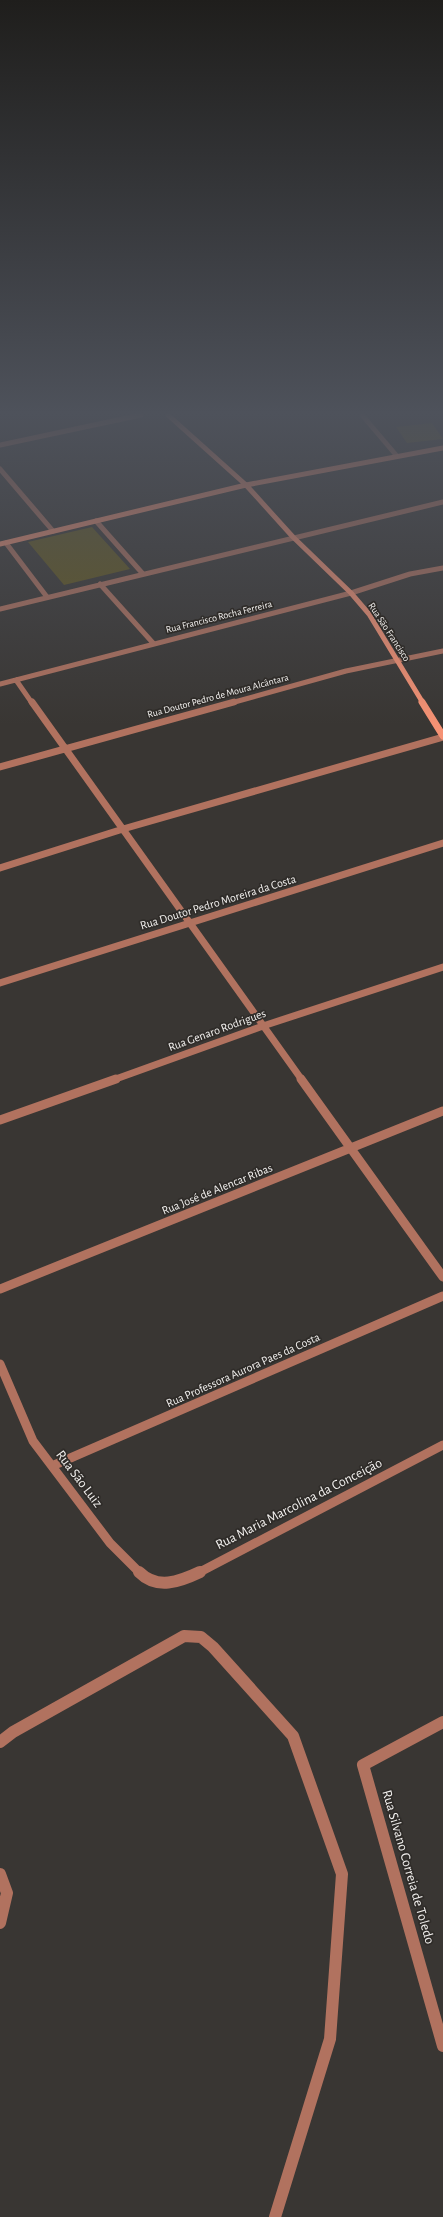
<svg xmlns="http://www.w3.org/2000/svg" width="443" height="2217" font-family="'Alegreya Sans',sans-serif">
<rect width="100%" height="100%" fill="#393633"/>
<path fill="#62571e" d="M432,423L443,439L407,443L396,427Z
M92,527L130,569L64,585L28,542Z"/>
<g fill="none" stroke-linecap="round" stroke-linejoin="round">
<path stroke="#b1725f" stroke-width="12" d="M0,1742L13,1732L184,1636L201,1637L213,1647L293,1736L342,1874L330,2039L275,2217
M0,1874L7,1893L0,1923"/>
<path stroke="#b1725f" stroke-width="5" d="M362,415L396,455
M0,445L141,415
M0,469L53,531
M96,521L143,574
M6,543L47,597
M100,584L153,643
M0,609L443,502
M16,680L32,703
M0,684L351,593L410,574L443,568
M231,703L346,671L443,651"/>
<path stroke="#b1725f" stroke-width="7" d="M32,702L302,1080
M0,767L234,702
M0,868L123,829L443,737
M0,983L443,843
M113,1080L263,1026L443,967"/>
<path stroke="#b1725f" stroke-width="9" d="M301,1079L443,1277
M0,1120L116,1079
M0,1289L443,1111
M0,1364L33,1441L110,1543L140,1573
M52,1466L443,1296
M198,1573L443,1445"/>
<path stroke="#b1725f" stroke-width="12" d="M139,1572C157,1590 179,1582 200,1572
M443,1722L363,1765L443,2046"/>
<path stroke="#f69274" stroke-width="5" d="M168,415L246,485L293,537L351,593L369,614L423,703
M0,544L246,485L443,448"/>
<path stroke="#f69274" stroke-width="7" d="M422,702L443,736"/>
</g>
<linearGradient id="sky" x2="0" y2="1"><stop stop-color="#1f1e1c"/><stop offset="0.57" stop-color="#4e525b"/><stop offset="1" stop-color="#4e525b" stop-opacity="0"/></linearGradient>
<rect width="443" height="725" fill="url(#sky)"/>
<g text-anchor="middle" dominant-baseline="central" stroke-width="3.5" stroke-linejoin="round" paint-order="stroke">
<g font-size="10" fill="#f2f0ee" stroke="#2f2c29">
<text transform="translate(219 617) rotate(-14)">Rua Francisco Rocha Ferreira</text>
<text transform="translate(389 632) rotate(57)">Rua São Francisco</text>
<text transform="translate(218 696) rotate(-15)">Rua Doutor Pedro de Moura Alcântara</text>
</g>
<g font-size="12" fill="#f2f0ee" stroke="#2f2c29">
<text transform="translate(218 902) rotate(-17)">Rua Doutor Pedro Moreira da Costa</text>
<text transform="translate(217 1030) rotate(-20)">Rua Genaro Rodrigues</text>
<text transform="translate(217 1189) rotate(-22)">Rua José de Alencar Ribas</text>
<text transform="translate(243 1370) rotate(-24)">Rua Professora Aurora Paes da Costa</text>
</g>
<g font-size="14" fill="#f2f0ee" stroke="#2f2c29">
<text transform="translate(79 1479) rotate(53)">Rua São Luiz</text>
<text transform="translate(299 1504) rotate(-27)">Rua Maria Marcolina da Conceição</text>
<text transform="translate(408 1867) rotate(74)">Rua Silvano Correia de Toledo</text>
</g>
</g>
</svg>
